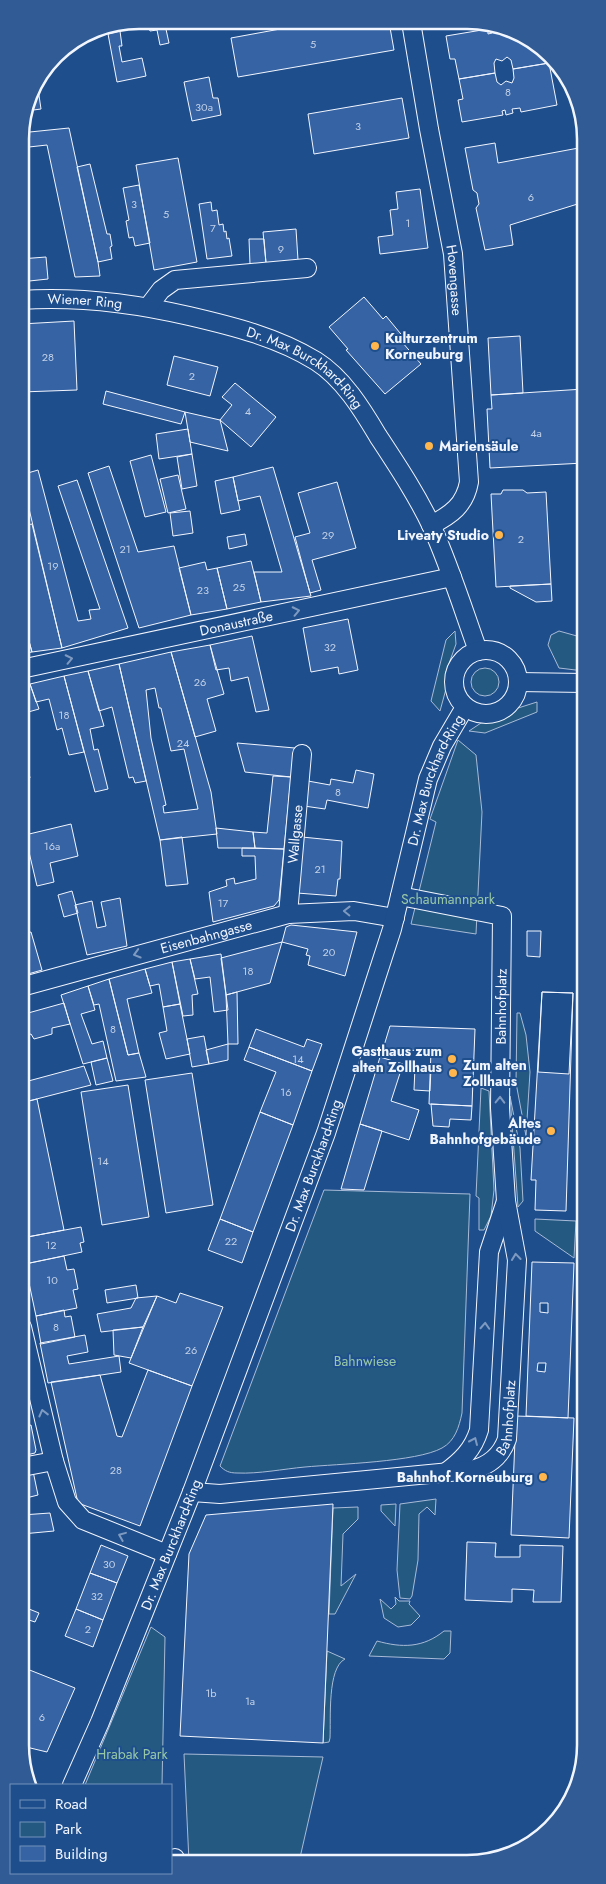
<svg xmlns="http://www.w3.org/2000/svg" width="606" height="1884" font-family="Jost,sans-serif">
<rect width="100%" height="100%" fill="#1f4e8c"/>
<path fill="#245a82" stroke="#a8bbd7" d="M455,631L456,644L446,672V689L440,711L431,701L446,640Z
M559,631L584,638V671L559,668L548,645L551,635Z
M471 682a14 14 0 1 1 28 0a14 14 0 1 1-28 0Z
M537,702V712L485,733L469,731L481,723L500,720L515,709Z
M458,740L476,755L482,812L476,934L411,924L436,822L430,819Z
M517,1013H520L526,1035L530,1072L526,1136L516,1083Z
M481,1088L489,1091L494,1190L491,1216L484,1230H479V1198L476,1196Z
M510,1096L520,1148L523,1201L518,1207Z
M324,1190L470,1194L462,1413C459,1427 455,1441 442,1448C417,1462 337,1464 305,1467C283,1469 259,1474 237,1473C229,1473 225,1471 220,1466Z
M535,1219L576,1221L574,1258L535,1231Z
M436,1499L435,1515L427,1507L419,1514L418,1560L412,1596L410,1599L400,1598L397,1570L400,1504Z
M396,1504L395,1526L381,1511V1505Z
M358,1507V1519L343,1534L341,1586L356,1574L335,1614H329L333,1508Z
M395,1597L399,1601H410L409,1604L420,1616L411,1625L398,1627L384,1618L380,1599L391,1609L396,1604Z
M151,1627L165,1637L162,1785H85Z
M444,1631H451L450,1653L444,1659L369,1656L377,1641C402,1648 423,1648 444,1631Z
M327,1651L345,1659C327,1668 331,1719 330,1738L329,1742L323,1743Z
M184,1754L323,1757L299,1862H189Z"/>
<path fill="#3563a3" stroke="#f2f6ff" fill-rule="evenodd" d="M142,20H164L169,43L160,45L157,30L150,31L148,25L143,26Z
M164,20H184L185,24L165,28Z
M324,21L389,22L394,50L238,77L231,38Z
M498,28L499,33L504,32L503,29L547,53L549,63L513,69L511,60L507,57L502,61L496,59L494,63L495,73L459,79L455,59H450L446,36L488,29V34L492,33V29Z
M120,31L122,46H119L122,62L142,58L146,76L117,82L108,34Z
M549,63L557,105L521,112L520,108L512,109L513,113L506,115L505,110L502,111L503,115L462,122L458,100L463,99L459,79L495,73L497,82L501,85L506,81L512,83L514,78L513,69Z
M209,77L213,98H218L221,115L192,121L184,82Z
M37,82L41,109L26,111L32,86Z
M402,98L409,138L314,154L308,114Z
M69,128L98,262L100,276L75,277L47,145L20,148V133Z
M495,143L498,163L584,147V202L510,225L513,245L485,250L476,208L479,204L477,193L473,190L465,148Z
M178,158L197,262L154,270L136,165Z
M90,164L107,234H110L112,246L110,247L112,259L98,262L77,167Z
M139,185L150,243L135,246L133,237L129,238L126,221L129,220L123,188Z
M420,189L428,248L380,254L378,237L393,235L390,210L398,209L396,192Z
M211,202L212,211L217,210L219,225L223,224L224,232L226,231L227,239L229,238L232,256L207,259L199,204Z
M296,229L298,260L266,263L263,232Z
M249,239H264L266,263L250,264Z
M46,257L48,279L20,282V259Z
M364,297L383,319L386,316L405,339L402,342L421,364L385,394L346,350L348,349L329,327Z
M74,321L77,390L21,392V324Z
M520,336L523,393L491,395L488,338Z
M174,356L218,367L210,396L167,385Z
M235,383L276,417L251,447L220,420L232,405L222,397Z
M584,389V463L490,468L487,409H492L491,395Z
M106,391L185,412L181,424L103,404Z
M185,412L220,420L228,451L190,442Z
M188,429L192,454L159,459L156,434Z
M192,454L197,486L182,489L177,457Z
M151,455L166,512L145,517L130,461Z
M109,466L138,552L174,546L191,615L139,628L88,473Z
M273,467L311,596L261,602L254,572H282L260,496L238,501L233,477Z
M38,470L78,621L91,619L89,610L100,609L58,486L77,480L128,628L62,648L21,475Z
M178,475L186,509L168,513L160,479Z
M233,477L240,510L221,514L215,481Z
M337,482L356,548L312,560L321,590L310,593L295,537L310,533L298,493Z
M503,490H523L527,493L546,492L551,584L496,587L491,494H501Z
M190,511L193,533L173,536L170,513Z
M32,524L62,648L32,652L21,612V599L29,597L21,567V526Z
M245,534L247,545L229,549L227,537Z
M251,561L261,602L227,609L217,568Z
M205,562L207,570L217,568L227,609L191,615L179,568Z
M551,584L552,601L536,602L510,588V586Z
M22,616L32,652L21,654V617Z
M348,619L358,670L339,674L338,667L311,672L303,628Z
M252,636L269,710L256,712L248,677L231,681L229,668L216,670L210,645Z
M210,645L224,694L207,699L216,731L195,737L171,652Z
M171,652L211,792L217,834L160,840L119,664ZM155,688L159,708H161L171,751L184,749L198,809L164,813L163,806L166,805L151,738L146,690Z
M119,664L146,781L135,783L133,777L129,778L112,707L99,711L88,671Z
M88,671L104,726L90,729L94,750L98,749L108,789L95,792L64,676Z
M64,676L84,752L69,755L62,728L57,730L49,699L36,702L30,684Z
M30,684L39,709L21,714V686Z
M21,735L30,778L21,780Z
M237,743L295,748L291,777L245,772Z
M356,770L374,774L368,808L327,800L325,809L304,806L308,781L330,785L331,779L353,783Z
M273,776L291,777L284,849L255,848L253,832L267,833Z
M71,824L78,856L50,863L54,882L37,886L25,835Z
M216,828L253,832L255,848H218Z
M182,837L188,884L166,886L160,840Z
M302,837L342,841L340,879H338L336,896L297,893Z
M242,848L284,849L279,900L274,906L213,922L209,892L227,886L226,880L234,878L235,884L256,879L255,856H242Z
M72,891L78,913L64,917L58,895Z
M120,898L127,946L87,955L75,905L92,901L97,928L106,926L101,902Z
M291,925L357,932L345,976L308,965L310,956L306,955L308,949L282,942L286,927Z
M527,931H541L540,957L527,956Z
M31,932L42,970L21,976V934Z
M282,942L270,983L226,995L221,958Z
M221,954L228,1010L214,1012L210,977L195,979L190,959Z
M190,959L198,994L192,995L193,1015L183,1016L172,962Z
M172,962L180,1004L163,1007L159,984L150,986L145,969Z
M145,969L152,993L127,999L139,1053L128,1055L109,979Z
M109,979L128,1055L139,1053L146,1077L116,1081L99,1004L94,1005L88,986Z
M88,986L95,1010L81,1014L92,1044L103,1041L107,1058L83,1064L61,995Z
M237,992L238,1044H228L226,995Z
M542,992L573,993L566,1211L535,1210L536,1180H531Z
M542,992L573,993L569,1074L538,1072Z
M64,1003L70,1024L52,1028V1034L34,1039L31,1034L21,1037V1015Z
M180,1004L190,1054L166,1059L159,1033L167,1031L163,1007Z
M390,1026L475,1029L472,1106L429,1104L431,1051L383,1049Z
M256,1029L304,1047L307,1039L322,1044L312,1071L249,1047Z
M204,1036L209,1064L192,1067L187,1039Z
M228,1044V1060L209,1064L206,1050Z
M249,1047L312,1071L293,1125L260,1112L276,1072L244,1060Z
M380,1057L403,1064L391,1101L419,1110L409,1140L360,1124Z
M107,1058L113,1081L96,1085L91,1062Z
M84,1066L91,1085L21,1103V1083Z
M415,1067H431L430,1091L414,1090Z
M192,1073L213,1205L166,1213L145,1080Z
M128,1085L149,1217L102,1225L81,1092Z
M37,1099L64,1230L22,1238L21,1103Z
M431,1104L472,1106L471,1120L450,1119L449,1127L433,1126Z
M260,1112L293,1125L253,1232L220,1219Z
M360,1124L382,1131L364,1190L341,1189Z
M220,1219L253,1232L242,1263L208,1250Z
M81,1227L84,1242L80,1243L82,1252L25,1264L22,1238Z
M64,1256L67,1270L74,1269L78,1289L73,1290L77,1308L36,1316L25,1264Z
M532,1262L574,1263L568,1418L526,1416ZM540,1303H548V1313L540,1312ZM538,1363H546L545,1372L537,1371Z
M136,1285L138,1298L107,1303L105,1290Z
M180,1293L223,1307L192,1386L129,1363L157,1296L176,1303Z
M157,1296L143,1327L101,1332L97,1314L131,1308L136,1298Z
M64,1310L65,1317L71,1316L75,1337L41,1344L36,1316Z
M143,1327L131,1358L114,1355L113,1330Z
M85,1335L88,1352L67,1356L69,1364L119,1356L121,1372L48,1383L40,1343Z
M148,1370L192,1386L140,1526L78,1503L51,1382L100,1375L117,1436L122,1437Z
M516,1416L574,1418L569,1538L511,1535Z
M31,1425L36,1450L35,1453L22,1456V1427Z
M33,1471L38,1495L22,1499V1473Z
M333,1504L323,1743L180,1736L189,1554L206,1515Z
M50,1513L54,1531L22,1534V1515Z
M467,1542L496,1543L495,1557H520V1545L563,1546L561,1602H533L534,1590L512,1589V1602L465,1600Z
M101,1545L128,1556L117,1583L90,1573Z
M90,1573L117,1583L103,1620L76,1609Z
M29,1609L39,1613L35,1622L26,1619Z
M76,1609L103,1620L93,1647L65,1636Z
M22,1667L75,1688L47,1752L22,1746Z"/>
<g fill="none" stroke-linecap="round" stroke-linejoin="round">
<g stroke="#f2f6ff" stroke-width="20">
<g id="street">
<path id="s1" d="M411,22L429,129L453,254L469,482C465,505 451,515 431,525"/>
<path id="s2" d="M20,300C78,296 133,303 189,316C232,326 277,337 316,361C343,378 362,409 378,436C397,465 417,495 432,527C450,567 463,609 478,651"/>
<path d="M148,307L161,290L175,280L307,268"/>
<circle cx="486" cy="682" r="32"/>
<path id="s3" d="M21,669L452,577"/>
<path d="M518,682L584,683"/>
<path id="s4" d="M288,914L302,754"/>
<path id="s5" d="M21,987L288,914L354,911L395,918"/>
<path d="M22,1327L54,1461L67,1502L83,1520L167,1554"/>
<path d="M22,1467L54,1461"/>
<path d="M445,1473C461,1461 473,1450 479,1430L489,1252L506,1201"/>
<path id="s6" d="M192,1492L220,1494L471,1470C489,1466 501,1456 507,1439L517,1260L506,1201L500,1108L502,916L400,896"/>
<path id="s7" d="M72,1785L100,1722L192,1492L326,1133L392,929L428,779L442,746L465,707"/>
<path d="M175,1858V1862"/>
</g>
</g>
<use href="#street" stroke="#1f4e8c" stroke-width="18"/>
</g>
<defs><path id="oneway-chevron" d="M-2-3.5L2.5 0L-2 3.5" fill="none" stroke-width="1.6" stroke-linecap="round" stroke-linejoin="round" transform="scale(1.25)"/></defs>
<g stroke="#7e9ac0">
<use href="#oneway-chevron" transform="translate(296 611) rotate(-12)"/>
<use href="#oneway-chevron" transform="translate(69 659) rotate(-12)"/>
<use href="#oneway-chevron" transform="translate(347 911) rotate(-179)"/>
<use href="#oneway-chevron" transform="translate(137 954) rotate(164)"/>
<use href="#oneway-chevron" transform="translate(500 1100) rotate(-89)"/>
<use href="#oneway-chevron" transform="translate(516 1257) rotate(-96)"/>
<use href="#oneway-chevron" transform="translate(485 1326) rotate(-87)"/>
<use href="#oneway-chevron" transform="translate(43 1413) rotate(-104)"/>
<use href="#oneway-chevron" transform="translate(474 1441) rotate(-66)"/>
<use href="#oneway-chevron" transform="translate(122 1536) rotate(-158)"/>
</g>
<g fill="#ffb74d" stroke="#1f4e8c" stroke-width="2">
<circle cx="375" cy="346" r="5"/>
<circle cx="429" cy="446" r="5"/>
<circle cx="499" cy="535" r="5"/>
<circle cx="452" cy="1059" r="5"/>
<circle cx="453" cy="1073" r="5"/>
<circle cx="551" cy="1131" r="5"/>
<circle cx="543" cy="1477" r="5"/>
</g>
<g text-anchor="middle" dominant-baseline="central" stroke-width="4" stroke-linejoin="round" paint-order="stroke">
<g font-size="11" fill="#c3d1e8">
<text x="313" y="44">5</text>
<text x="508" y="92">8</text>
<text x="204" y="107">30a</text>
<text x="358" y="126">3</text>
<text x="531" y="197">6</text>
<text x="134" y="204">3</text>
<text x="166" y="214">5</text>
<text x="408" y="223">1</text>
<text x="213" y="228">7</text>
<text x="281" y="249">9</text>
<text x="48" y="357">28</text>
<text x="192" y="376">2</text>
<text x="248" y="411">4</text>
<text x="536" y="433">4a</text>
<text x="328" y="535">29</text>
<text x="521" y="539">2</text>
<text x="125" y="549">21</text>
<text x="53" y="566">19</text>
<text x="239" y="587">25</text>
<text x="203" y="590">23</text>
<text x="330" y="647">32</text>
<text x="200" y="682">26</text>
<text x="64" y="715">18</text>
<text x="183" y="743">24</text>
<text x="338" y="792">8</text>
<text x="52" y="846">16a</text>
<text x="320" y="869">21</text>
<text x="223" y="903">17</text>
<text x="329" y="952">20</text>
<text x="248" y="971">18</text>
<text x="113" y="1029">8</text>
<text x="298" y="1059">14</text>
<text x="286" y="1092">16</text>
<text x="103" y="1161">14</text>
<text x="231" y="1241">22</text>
<text x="51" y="1245">12</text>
<text x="52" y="1280">10</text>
<text x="56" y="1327">8</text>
<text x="191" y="1350">26</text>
<text x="116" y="1470">28</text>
<text x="109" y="1564">30</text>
<text x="97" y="1596">32</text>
<text x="88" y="1629">2</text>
<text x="211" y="1693">1b</text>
<text x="250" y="1701">1a</text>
<text x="42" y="1717">6</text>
</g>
<g font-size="14" fill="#f2f6ff" stroke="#1f4e8c">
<text stroke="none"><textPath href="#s1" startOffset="262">Hovengasse</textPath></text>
<text stroke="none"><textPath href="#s2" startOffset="65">Wiener Ring</textPath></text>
<text stroke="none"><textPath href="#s2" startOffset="300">Dr. Max Burckhard-Ring</textPath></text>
<text stroke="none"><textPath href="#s3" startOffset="220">Donaustraße</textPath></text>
<text stroke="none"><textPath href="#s7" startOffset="1070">Dr. Max Burckhard-Ring</textPath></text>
<text stroke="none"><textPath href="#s4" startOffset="80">Wallgasse</textPath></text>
<text stroke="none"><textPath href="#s5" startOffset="192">Eisenbahngasse</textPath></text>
<text stroke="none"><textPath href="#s6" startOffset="764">Bahnhofplatz</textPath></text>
<text stroke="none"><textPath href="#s7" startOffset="665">Dr. Max Burckhard-Ring</textPath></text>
<text stroke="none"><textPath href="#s6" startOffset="351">Bahnhofplatz</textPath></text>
<text stroke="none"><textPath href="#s7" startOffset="260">Dr. Max Burckhard-Ring</textPath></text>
</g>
<g font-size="14" font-weight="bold" fill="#f2f6ff" stroke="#1f4e8c" text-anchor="end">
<text x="385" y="338" text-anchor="start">Kulturzentrum<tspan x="385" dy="16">Korneuburg</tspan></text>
<text x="439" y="446" text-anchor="start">Mariensäule</text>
<text x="489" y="535">Liveaty Studio</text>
<text x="442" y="1051">Gasthaus zum<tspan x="442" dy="16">alten Zollhaus</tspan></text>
<text x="463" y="1065" text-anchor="start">Zum alten<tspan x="463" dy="16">Zollhaus</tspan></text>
<text x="541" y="1123">Altes<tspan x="541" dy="16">Bahnhofgebäude</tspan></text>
<text x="533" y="1477">Bahnhof Korneuburg</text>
</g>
<g font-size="14" fill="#97c8a6" stroke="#1f4e8c">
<text x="448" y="899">Schaumannpark</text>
<text x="365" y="1361">Bahnwiese</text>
<text x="132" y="1754">Hrabak Park</text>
</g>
</g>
<path d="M0 0H606V1884H0ZM139 29H467A110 110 0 0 1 577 139V1745A110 110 0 0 1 467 1855H139A110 110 0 0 1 29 1745V139A110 110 0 0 1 139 29Z" fill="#305b95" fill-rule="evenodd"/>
<path fill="none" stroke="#f2f6ff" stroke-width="2.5" d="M139 29H467A110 110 0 0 1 577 139V1745A110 110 0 0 1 467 1855H139A110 110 0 0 1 29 1745V139A110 110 0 0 1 139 29Z"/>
<rect x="10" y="1784" width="162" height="90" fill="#1f4e8c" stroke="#7391ba"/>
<rect x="20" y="1800" width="25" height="8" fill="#1f4e8c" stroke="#7391ba"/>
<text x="55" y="1809" font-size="15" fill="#f2f6ff">Road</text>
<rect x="20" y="1822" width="25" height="15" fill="#245a82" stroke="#7391ba"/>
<text x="55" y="1834" font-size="15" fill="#f2f6ff">Park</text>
<rect x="20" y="1846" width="25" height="15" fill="#3563a3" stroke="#7391ba"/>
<text x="55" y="1859" font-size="15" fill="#f2f6ff">Building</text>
</svg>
